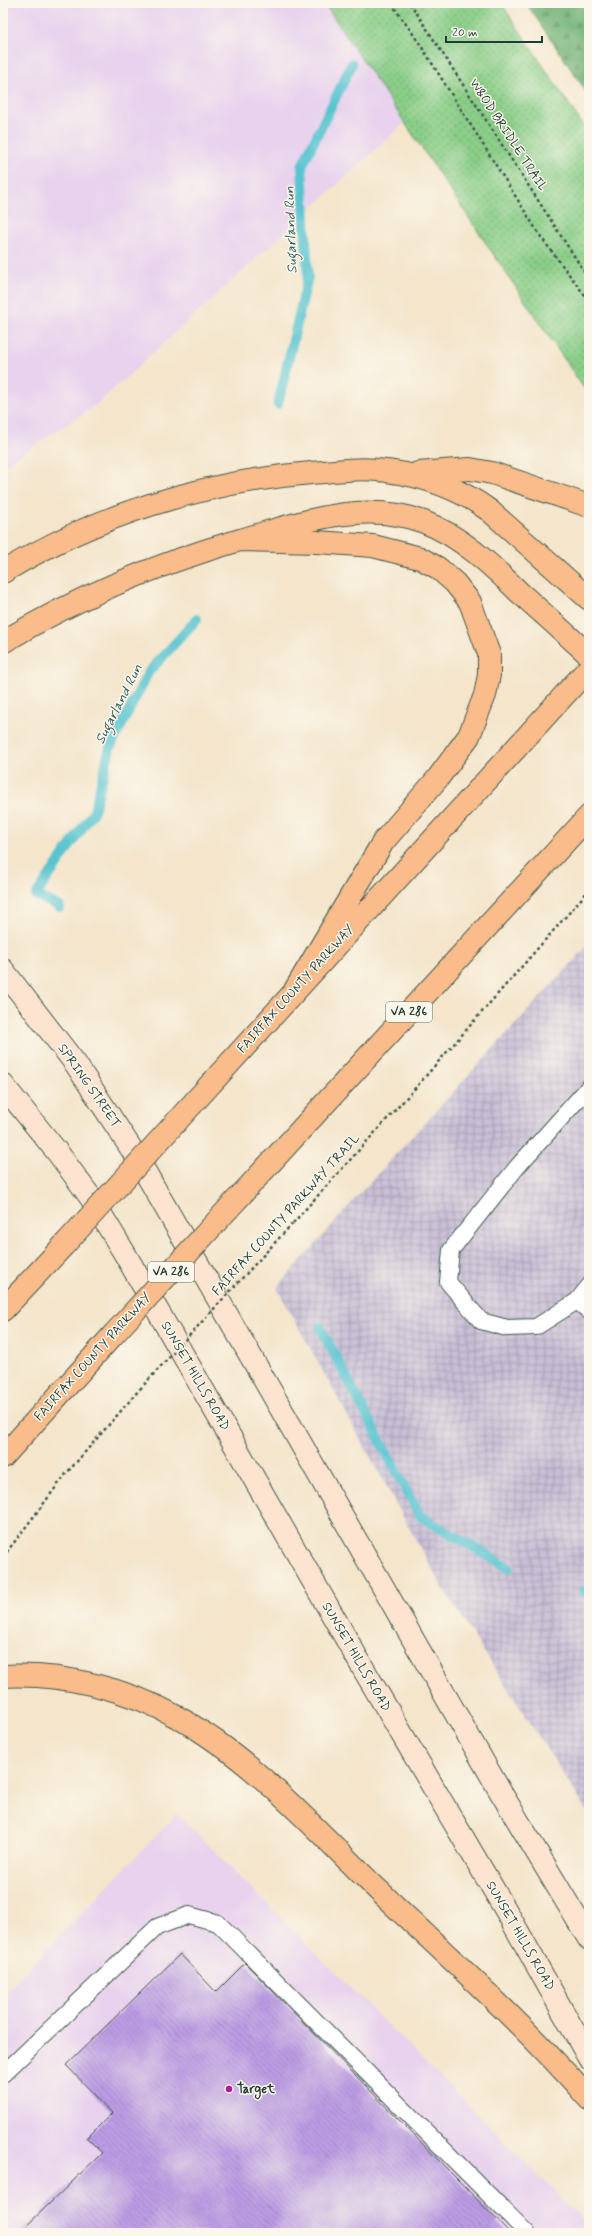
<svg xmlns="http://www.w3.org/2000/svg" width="592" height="2236" font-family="Mynerve,sans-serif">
<defs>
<pattern id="industrial-grid" width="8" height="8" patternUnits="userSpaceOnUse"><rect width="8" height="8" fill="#c9bfd7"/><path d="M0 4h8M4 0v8" fill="none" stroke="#a39caf"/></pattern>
<pattern id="grass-dots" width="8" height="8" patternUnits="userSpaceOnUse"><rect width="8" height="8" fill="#8ace88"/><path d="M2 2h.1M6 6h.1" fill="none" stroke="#70a870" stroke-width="1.8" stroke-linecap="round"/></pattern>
<pattern id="forest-firs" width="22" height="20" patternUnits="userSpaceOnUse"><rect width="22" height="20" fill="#6fb174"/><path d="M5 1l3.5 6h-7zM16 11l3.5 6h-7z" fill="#5b9160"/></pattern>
<pattern id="building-back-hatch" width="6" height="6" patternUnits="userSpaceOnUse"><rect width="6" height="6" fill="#bc9ce4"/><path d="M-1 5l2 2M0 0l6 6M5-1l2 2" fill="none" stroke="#9880ba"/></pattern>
</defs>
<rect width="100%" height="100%" fill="#fbf7ec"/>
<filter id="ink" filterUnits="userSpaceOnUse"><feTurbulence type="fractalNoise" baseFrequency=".025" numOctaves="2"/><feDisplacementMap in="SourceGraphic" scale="8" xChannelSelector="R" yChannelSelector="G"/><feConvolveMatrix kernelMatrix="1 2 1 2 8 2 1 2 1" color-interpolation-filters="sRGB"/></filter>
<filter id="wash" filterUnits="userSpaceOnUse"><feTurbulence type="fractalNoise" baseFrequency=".012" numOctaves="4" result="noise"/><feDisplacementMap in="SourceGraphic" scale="16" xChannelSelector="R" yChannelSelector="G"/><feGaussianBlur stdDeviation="0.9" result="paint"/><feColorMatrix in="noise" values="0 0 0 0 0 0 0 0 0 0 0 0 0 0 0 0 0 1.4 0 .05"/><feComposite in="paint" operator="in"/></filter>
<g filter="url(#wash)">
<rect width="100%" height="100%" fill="#f4e5cb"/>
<path fill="#e8d2ee" d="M3,3H331L409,119L96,405L3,466Z
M177,1814L589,2226V2233H3V1995Z"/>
<path fill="url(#industrial-grid)" d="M589,944V1814L442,1587L277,1288L353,1201Z"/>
<path fill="url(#grass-dots)" stroke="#54865e" d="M324,3H501L589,134V396Z"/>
<path fill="url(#forest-firs)" stroke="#477754" d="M526,3H589V96Z"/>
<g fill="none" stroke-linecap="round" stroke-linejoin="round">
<path stroke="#58c4d0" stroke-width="10" d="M278,404L308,277L302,166L352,64
M60,907L36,895L94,811L110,748L148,673L197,619
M320,1327L420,1516L509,1568
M584,1591L589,1595"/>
</g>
<g id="blocks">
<path fill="url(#building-back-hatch)" d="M180,1954L216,1992L245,1963L510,2233H19L102,2153L87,2138L112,2113L66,2065Z"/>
</g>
</g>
<g filter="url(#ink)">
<use href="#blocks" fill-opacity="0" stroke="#3f564b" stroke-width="1"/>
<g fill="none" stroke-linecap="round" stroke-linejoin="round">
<g stroke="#3f564b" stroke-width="18">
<path id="service" d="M589,1087L517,1167L451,1250L448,1282L481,1321L507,1328L536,1327L577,1301L589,1286
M577,1301L589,1311
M3,2074L157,1927L189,1915L218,1923L527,2233"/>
</g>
<g stroke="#3f564b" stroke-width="24">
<path id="secondary" d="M3,970L75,1063L136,1156L500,1791L589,1939
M3,1085L58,1153L91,1198L125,1254L367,1675L508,1914L589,2058"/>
</g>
<g stroke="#3f564b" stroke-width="24">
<path id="trunk" d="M418,473L470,469L492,473L589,506
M240,540L317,542L373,546L420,558L438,568L455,583L470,602L489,654V675L485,695L469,736L438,778L383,842L295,990
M3,572C96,515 203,482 311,473C336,471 362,467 387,471C424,476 459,488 490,511L589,599
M3,642C77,597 157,564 240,540C300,523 362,499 424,522C461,536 492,566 520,593C543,613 566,634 589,655
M177,1121L589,668
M229,1208L589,816
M3,1310L65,1244
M3,1457L113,1335
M3,1676C63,1673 126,1688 179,1718C253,1759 316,1830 377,1889C448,1957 524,2024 589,2099"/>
</g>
<path stroke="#3f564b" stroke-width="2.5" stroke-dasharray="3 3" stroke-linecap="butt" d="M391,3L418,41L541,237L589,301
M410,3L589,279
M293,1223L417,1086L589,890
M3,1557L66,1474L140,1389"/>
<use href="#service" stroke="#fff" stroke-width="16"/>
<use href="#secondary" stroke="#fde4d0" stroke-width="22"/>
<use href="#trunk" stroke="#f9bc8a" stroke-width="22"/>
<g stroke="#3f564b" stroke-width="24" stroke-linecap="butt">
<path id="trunk-bridge" d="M65,1244L177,1121
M113,1335L229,1208"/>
</g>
<path stroke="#3f564b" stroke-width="2.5" stroke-dasharray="3 3" stroke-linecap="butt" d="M140,1389L293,1223"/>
<use href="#trunk-bridge" stroke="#f9bc8a" stroke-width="22"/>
</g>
</g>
<circle fill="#b5179e" stroke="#fbf7ec" stroke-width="1.5" cx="229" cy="2089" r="4"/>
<g text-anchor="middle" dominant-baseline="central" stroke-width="3" stroke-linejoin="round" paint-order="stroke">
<g fill="#fbf7ec" stroke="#61756b" stroke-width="1">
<rect x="386" y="1002" width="46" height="20" rx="3"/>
<rect x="148" y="1262" width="46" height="20" rx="3"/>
</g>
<g font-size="12" font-weight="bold" fill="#1f3d34">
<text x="409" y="1012">VA 286</text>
<text x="171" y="1272">VA 286</text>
</g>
<g font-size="13" fill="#1f3d34" stroke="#fbf7ec">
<text transform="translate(508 135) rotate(57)">W&amp;OD BRIDLE TRAIL</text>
<text transform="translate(296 989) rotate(-48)">FAIRFAX COUNTY PARKWAY</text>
<text transform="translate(89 1086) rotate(55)">SPRING STREET</text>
<text transform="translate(286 1215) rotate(-48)">FAIRFAX COUNTY PARKWAY TRAIL</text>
<text transform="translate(93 1357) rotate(-48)">FAIRFAX COUNTY PARKWAY</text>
<text transform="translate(195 1376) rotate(60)">SUNSET HILLS ROAD</text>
<text transform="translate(356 1657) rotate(60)">SUNSET HILLS ROAD</text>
<text transform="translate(520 1936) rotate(60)">SUNSET HILLS ROAD</text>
</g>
<g font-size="13" font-weight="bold" fill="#1f3d34" stroke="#fbf7ec" text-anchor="start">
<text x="237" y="2089">Target</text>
</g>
<g font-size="14" font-style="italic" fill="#2d5f5b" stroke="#fbf7ec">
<text transform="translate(291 230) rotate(-92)">Sugarland Run</text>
<text transform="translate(119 704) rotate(-63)">Sugarland Run</text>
</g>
</g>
<rect width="592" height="2236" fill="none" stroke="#fbf7ec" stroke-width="16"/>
<path d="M446 36v6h96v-6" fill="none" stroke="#1f3d34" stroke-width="2"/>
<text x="452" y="36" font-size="12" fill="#1f3d34" stroke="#fbf7ec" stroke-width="3" paint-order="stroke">20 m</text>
</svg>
